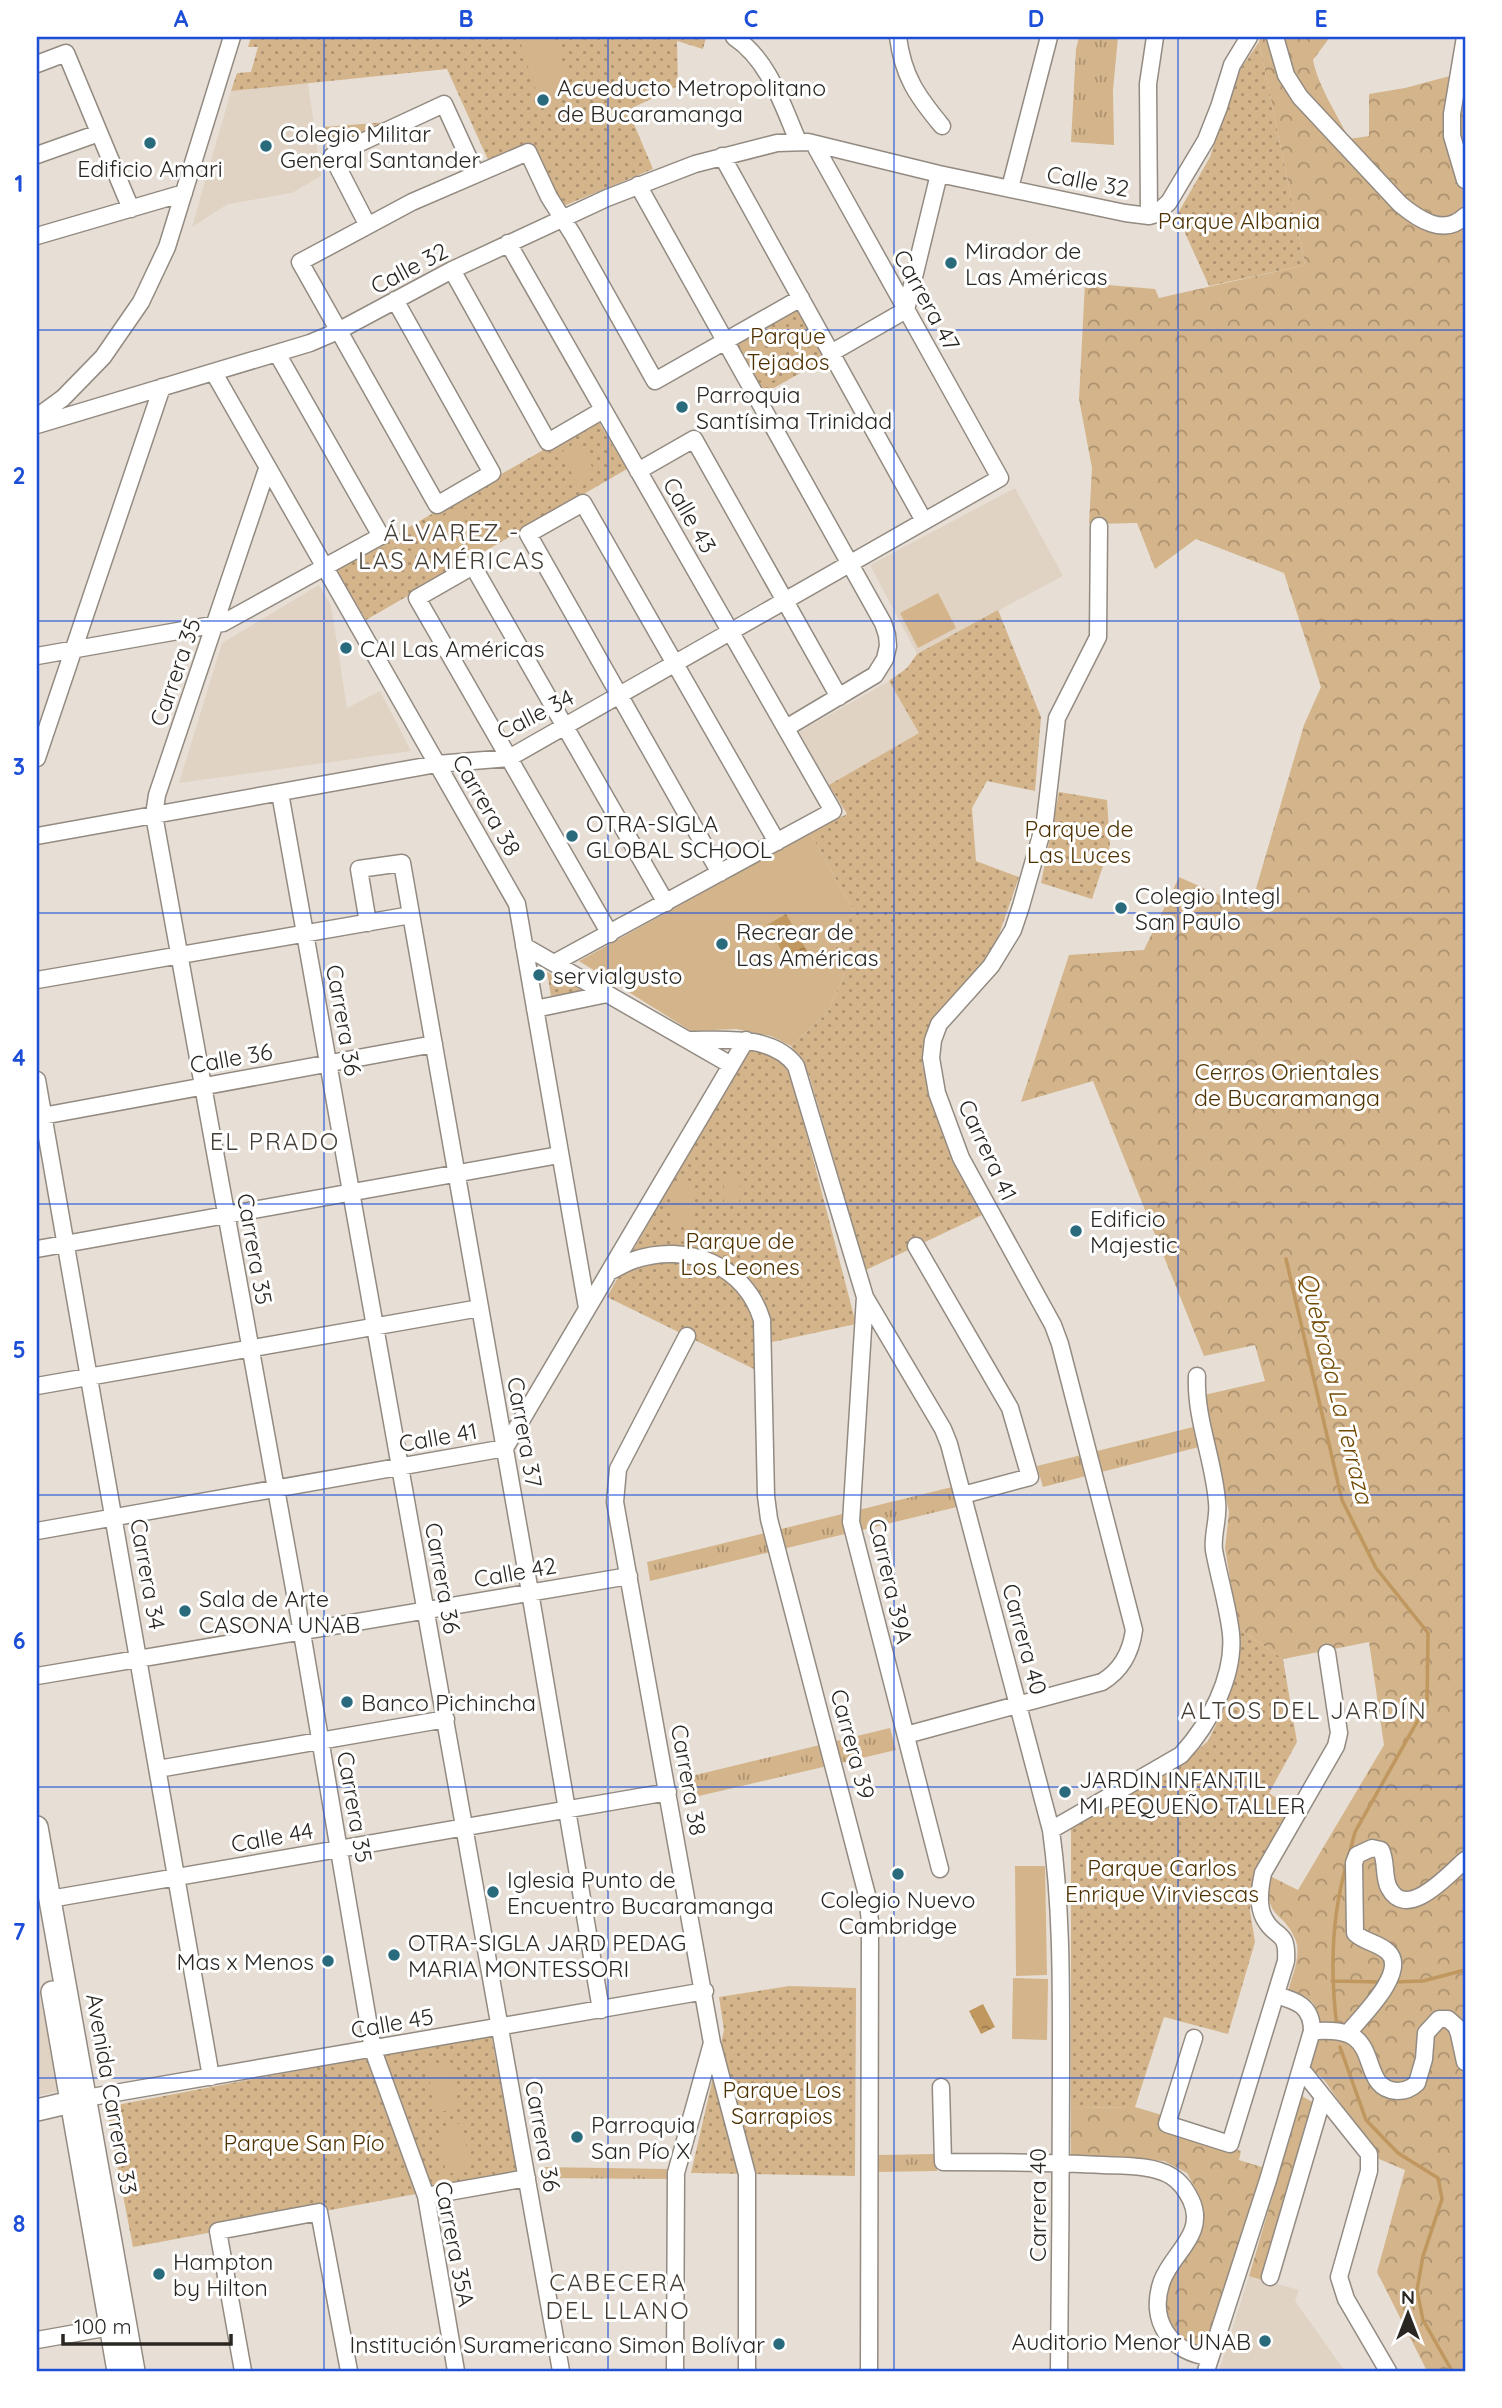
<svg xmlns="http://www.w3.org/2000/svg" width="1502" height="2408" font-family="Quicksand,sans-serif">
<defs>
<pattern id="grass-tufts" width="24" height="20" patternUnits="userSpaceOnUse" patternTransform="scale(1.75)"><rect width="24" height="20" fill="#d4b48a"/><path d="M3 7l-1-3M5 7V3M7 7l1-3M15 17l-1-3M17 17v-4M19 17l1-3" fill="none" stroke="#ac9270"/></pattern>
<pattern id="forest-crowns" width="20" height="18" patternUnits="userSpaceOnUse" patternTransform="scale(1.75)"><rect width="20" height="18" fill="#d4b48a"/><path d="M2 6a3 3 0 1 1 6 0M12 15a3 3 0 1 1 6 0" fill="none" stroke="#ac9270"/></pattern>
<pattern id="park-dots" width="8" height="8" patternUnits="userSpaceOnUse" patternTransform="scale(1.75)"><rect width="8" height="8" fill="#d4b48a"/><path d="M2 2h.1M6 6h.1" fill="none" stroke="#ac9270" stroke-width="1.8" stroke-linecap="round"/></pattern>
<pattern id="water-ripples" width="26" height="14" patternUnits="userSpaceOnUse" patternTransform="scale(1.75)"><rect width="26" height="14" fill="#bf975f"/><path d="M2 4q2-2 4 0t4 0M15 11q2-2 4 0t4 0" fill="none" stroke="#9b7b4e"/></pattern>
</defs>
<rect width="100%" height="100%" fill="#e7dfd5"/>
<path fill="#e0d3c3" d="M308,83L321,176L292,193L228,204L192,227L231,91Z
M1015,488L1063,576L917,654L870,565Z
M319,585L331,605L347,708L380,691L411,751L179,783L222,643Z
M889,681L919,733L829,785L799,732Z
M37,1980L58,2091L37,2096Z
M1249,2276L1299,2290L1295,2301L1345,2371H1219Z"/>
<path fill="url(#grass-tufts)" d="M1079,37H1118L1113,90L1114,145L1071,142L1076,49Z
M1193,1427L1199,1447L1043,1487L1037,1466Z
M952,1487L957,1507L650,1581L647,1562Z
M890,1728L896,1750L686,1799L683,1778Z
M936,2154L937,2171L877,2172L876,2155Z
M540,2167L669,2169V2179L542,2178Z"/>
<path fill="url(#forest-crowns)" d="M1260,37H1330L1313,60C1318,86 1337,114 1349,139L1369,136V94L1405,88L1465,72V2371H1427L1377,2272L1405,2170L1379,2159L1325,2081L1308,2065C1317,2032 1334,2000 1288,1991C1292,1976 1301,1956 1296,1941C1284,1909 1263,1921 1270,1876L1298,1890L1384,1745L1369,1642L1283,1659L1238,1628L1225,1548L1229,1512L1204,1395L1265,1381L1255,1345L1204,1356L1093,1081L1021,1102L1069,955L1144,950L1179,877L1250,909L1304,725L1321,687L1284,573L1196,539L1155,569L1137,523L1089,524L1092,468L1079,399L1085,283L1155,289L1159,298L1305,265L1259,42Z
M1302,2096L1314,2103L1262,2280L1249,2276Z
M1135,2107L1162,2115L1160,2127L1241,2151L1239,2160L1265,2168L1210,2348L1175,2340L1164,2311L1169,2284L1179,2265L1198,2241L1202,2222L1200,2197L1187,2173L1164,2161L1071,2155V2108Z"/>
<path fill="url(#park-dots)" d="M251,37H706L703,49L677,41L678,86L628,110L653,169L561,207L532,143L489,162L447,69L231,91L237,73L251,72L258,47H248Z
M1259,42L1305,265L1209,286L1177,215L1210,157L1237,74Z
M389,122L326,148L323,127Z
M799,309L827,358L763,394L735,346Z
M597,419L627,469L366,620L336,569Z
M998,610L1041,717L1035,791L987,781L972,808L976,861L1019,877L995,946L926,1036L923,1051L922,1065L953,1163L982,1215L866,1270L809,1075L791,1046L827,1013L844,976L830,927L855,913L810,833L847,814L829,785L919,733L889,681L907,668L917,654Z
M1059,792L1107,800L1110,845L1092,899L1041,883Z
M547,972L584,991L551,996Z
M748,1046L774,1054L790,1070L856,1324L754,1346L756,1370L607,1297Z
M1238,1628L1283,1659L1297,1742L1269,1793L1293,1809L1257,1875L1251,1897L1250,1911L1255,1942L1228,2034L1164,2017L1135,2107L1071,2108V1827L1176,1769L1208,1741L1228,1700L1240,1652Z
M789,1986L856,1988L855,2176L691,2173L724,2030L719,1997Z
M491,2034L518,2175L133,2247L106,2107Z"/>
<path fill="#d4b48a" d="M523,37H554L571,87L538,98L519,38Z
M578,442L597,475L579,486L560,453Z
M458,508L483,554L453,570L428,524Z
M938,593L956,628L918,648L900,613Z
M810,833L855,913L830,927L844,976L827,1013L791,1046L771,1036L736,1029L691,1031L579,961Z
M724,1177H740L739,1206L724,1205Z
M672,1185H694L695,1223L673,1224Z
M1015,1866H1045L1047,1975L1016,1976Z
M1013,1978L1048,1979L1047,2040L1012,2039Z
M451,2062L459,2108L435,2113L427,2066Z
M462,2123L471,2169L446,2174L438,2127Z"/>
<path fill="url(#water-ripples)" d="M786,914L807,951L788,962L767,925Z
M983,2004L995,2027L981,2034L969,2011Z"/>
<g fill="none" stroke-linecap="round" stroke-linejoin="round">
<path stroke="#bf975f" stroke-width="3.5" d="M1286,1259L1342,1500L1376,1568L1428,1633L1427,1704L1355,1832L1349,1855
M1332,1981L1381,1982
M1392,1982L1423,1981L1465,1970
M1337,2027C1330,1972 1331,1917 1347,1863
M1340,2047L1366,2120L1398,2153L1438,2178L1442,2199L1423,2256L1417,2290L1423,2320L1452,2371"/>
<g stroke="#938b82" stroke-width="19">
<path id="minor" d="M734,37C769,60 782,104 798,141
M898,37C903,76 917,96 942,126
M1275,37L1286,75L1300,97L1400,204C1418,219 1444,237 1465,216
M1465,37L1452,114V136L1465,180
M37,64L66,53L131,209
M37,155L99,133
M722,156L924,521
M638,185L883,623L887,635L888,646L885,659L875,675L786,728
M1010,188L1049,37
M1149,216L1148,84L1155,37
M367,224L332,156L444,104L476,174
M37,236L184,193
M508,243L833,811L554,963
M452,270L548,442L603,410
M395,300L492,473L437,505L300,262L412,202L528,152L549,197L573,235L655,381L801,298
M831,353L906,310L939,174
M214,373L517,904L587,1308
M37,417L63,398L103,357L141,302L167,247L232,37
M37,425L310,343L338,331L452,270L607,198L695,164L777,143L808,142L939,174L1125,213L1149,216L1156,214L1169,202L1206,140L1219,107L1232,65L1249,37
M267,469L157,795L154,815L301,1627L373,2050L426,2196L456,2371
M638,471L694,439L839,697
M37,656L223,623L381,536L278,355
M37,758L162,387
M280,793L561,2371
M37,836L437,764L509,758L1000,478L814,144
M720,873L528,534L583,503L777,842
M368,923L359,869L402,863L530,1592L601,2010
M610,934L417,598L473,566L666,903
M524,946L731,1065
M37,980L411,915
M535,1009L607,994
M689,1040C723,1040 773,1034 796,1066L865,1297L943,1429L949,1444L1051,1830C1062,1910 1061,1989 1061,2069C1061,2170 1060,2270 1059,2371
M37,1080L211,2077
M37,1117L434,1044
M916,1246L1010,1408L1030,1477L963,1495
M37,1249L559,1155
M609,1272C617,1268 625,1263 634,1260C687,1242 745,1265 762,1320L766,1496L769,1519L867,1895L870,1922L869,2371
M865,1297L851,1522L940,1869
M37,1386L480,1308
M37,1531L505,1448L746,1040
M37,1676L629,1576
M906,1735L1102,1682C1122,1670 1131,1652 1134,1630L1060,1344L1053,1325L961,1158L937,1093L931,1058L933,1040L939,1024L991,966L1013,930L1021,906L1045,821L1057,718L1098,637L1099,526
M158,1769L446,1719
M1051,1830L1181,1755C1209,1725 1235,1676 1231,1634C1228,1606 1219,1578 1214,1550C1212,1535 1219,1518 1217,1502C1214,1460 1195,1419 1197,1376
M50,1899L668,1792
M1312,2031C1326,2031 1343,2029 1355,2038C1375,2053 1366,2089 1397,2091C1405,2091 1411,2089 1417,2083L1424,2059L1426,2033L1439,2019H1448L1456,2026L1459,2034L1465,2062
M1347,2034C1359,2019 1409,1972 1388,1952C1379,1943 1364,1942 1355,1933L1354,1863L1357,1855L1372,1848L1381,1850C1387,1862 1383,1877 1389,1888C1407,1922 1449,1874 1465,1860
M1194,2038L1167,2124L1230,2144L1286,1961C1288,1928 1275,1940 1264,1918C1257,1905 1260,1887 1263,1873L1336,1746L1339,1733L1327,1653
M713,2046L747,2174V2371
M1301,2069L1369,2154V2171L1339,2277L1346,2299L1388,2371
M941,2087L943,2162C996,2162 1050,2162 1103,2165C1124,2166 1153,2165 1171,2176C1181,2182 1186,2190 1191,2200C1207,2234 1172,2253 1162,2281C1148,2320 1170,2353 1210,2357
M86,2098L705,1991
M426,2196L527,2178
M1270,2277L1323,2097
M37,2340L110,2327
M243,2371L218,2231L319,2212L349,2371
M675,2371L676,2173L712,2043L615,1502L618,1469L687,1336
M1206,2371L1268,2180L1312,2031C1312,2006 1297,2001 1276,1995"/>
</g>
<g stroke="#938b82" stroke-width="24">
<path id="major" d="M37,1827L134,2371
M52,1992L118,2371
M37,2110L84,2099"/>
</g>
<use href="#minor" stroke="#fff" stroke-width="16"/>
<use href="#major" stroke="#fff" stroke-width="21"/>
</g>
<path fill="none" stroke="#1d4ed8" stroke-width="2" stroke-opacity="0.55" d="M324,37V2371M608,37V2371M894,37V2371M1178,37V2371M37,330H1465M37,621H1465M37,913H1465M37,1204H1465M37,1495H1465M37,1787H1465M37,2078H1465"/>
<g fill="#296a7d" stroke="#fff" stroke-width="2.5">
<circle cx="543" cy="100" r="7"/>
<circle cx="150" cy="143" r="7"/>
<circle cx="266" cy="146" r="7"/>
<circle cx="951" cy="263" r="7"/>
<circle cx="682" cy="407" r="7"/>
<circle cx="346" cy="648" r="7"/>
<circle cx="572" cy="836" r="7"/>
<circle cx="1121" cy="908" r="7"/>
<circle cx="722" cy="944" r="7"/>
<circle cx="539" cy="975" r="7"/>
<circle cx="1076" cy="1231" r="7"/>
<circle cx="185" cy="1611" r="7"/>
<circle cx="347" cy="1702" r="7"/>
<circle cx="1065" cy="1792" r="7"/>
<circle cx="898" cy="1874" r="7"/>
<circle cx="493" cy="1892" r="7"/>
<circle cx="394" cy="1955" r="7"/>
<circle cx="328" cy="1961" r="7"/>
<circle cx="577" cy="2137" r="7"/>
<circle cx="159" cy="2274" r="7"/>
<circle cx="1265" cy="2341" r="7"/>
<circle cx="779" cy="2344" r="7"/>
</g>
<g text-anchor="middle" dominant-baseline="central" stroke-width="6" stroke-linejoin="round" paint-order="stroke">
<g font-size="23" fill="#2a2723" stroke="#fff" text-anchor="start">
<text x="557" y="87">Acueducto Metropolitano<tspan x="557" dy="26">de Bucaramanga</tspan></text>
<text x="280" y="133">Colegio Militar<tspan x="280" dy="26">General Santander</tspan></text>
<text x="150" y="168" text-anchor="middle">Edificio Amari</text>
<text x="965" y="250">Mirador de<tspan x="965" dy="26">Las Américas</tspan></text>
<text x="696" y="394">Parroquia<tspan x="696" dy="26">Santísima Trinidad</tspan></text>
<text x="360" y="648">CAI Las Américas</text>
<text x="586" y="823">OTRA-SIGLA<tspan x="586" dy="26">GLOBAL SCHOOL</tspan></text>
<text x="1135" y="895">Colegio Integl<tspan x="1135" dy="26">San Paulo</tspan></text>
<text x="736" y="931">Recrear de<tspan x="736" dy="26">Las Américas</tspan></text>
<text x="553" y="975">servialgusto</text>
<text x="1090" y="1218">Edificio<tspan x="1090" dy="26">Majestic</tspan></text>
<text x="199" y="1598">Sala de Arte<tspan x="199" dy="26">CASONA UNAB</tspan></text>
<text x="361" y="1702">Banco Pichincha</text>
<text x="1079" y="1779">JARDIN INFANTIL<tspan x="1079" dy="26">MI PEQUEÑO TALLER</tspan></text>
<text x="507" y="1879">Iglesia Punto de<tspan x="507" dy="26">Encuentro Bucaramanga</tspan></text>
<text x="898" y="1899" text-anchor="middle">Colegio Nuevo<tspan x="898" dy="26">Cambridge</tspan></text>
<text x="408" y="1942">OTRA-SIGLA JARD PEDAG<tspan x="408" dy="26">MARIA MONTESSORI</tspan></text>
<text x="314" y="1961" text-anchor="end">Mas x Menos</text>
<text x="591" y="2124">Parroquia<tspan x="591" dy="26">San Pío X</tspan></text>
<text x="173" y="2261">Hampton<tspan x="173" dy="26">by Hilton</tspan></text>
<text x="1251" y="2341" text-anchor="end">Auditorio Menor UNAB</text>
<text x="765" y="2344" text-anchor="end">Institución Suramericano Simon Bolívar</text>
</g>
<g font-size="23" fill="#2a2723" stroke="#fff">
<text transform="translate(1088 181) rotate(11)">Calle 32</text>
<text transform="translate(409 268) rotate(-28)">Calle 32</text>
<text transform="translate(927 300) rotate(61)">Carrera 47</text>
<text transform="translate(690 515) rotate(60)">Calle 43</text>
<text transform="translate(175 672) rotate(-71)">Carrera 35</text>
<text transform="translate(535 714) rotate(-27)">Calle 34</text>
<text transform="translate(487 805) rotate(60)">Carrera 38</text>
<text transform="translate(344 1020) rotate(80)">Carrera 36</text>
<text transform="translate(231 1058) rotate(-10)">Calle 36</text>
<text transform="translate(988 1150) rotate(65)">Carrera 41</text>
<text transform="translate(255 1249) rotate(80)">Carrera 35</text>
<text transform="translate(525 1432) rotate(80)">Carrera 37</text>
<text transform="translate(438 1437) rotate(-10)">Calle 41</text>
<text transform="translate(515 1572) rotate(-10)">Calle 42</text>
<text transform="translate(148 1574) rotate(80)">Carrera 34</text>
<text transform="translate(443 1578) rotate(80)">Carrera 36</text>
<text transform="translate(891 1581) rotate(77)">Carrera 39A</text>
<text transform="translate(1025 1639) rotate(75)">Carrera 40</text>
<text transform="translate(853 1744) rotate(75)">Carrera 39</text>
<text transform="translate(689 1780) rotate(80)">Carrera 38</text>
<text transform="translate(355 1807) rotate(80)">Carrera 35</text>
<text transform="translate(272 1837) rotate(-10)">Calle 44</text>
<text transform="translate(392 2023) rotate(-10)">Calle 45</text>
<text transform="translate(112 2094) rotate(80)">Avenida Carrera 33</text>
<text transform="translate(543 2136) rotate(80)">Carrera 36</text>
<text transform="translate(1037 2205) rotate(-90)">Carrera 40</text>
<text transform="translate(455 2244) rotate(79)">Carrera 35A</text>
</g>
<g font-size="23" fill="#4e3202" stroke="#fff">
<text x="1239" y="220">Parque Albania</text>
<text x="788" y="335">Parque<tspan x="788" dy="26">Tejados</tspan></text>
<text x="1079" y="828">Parque de<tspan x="1079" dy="26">Las Luces</tspan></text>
<text x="1287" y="1071">Cerros Orientales<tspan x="1287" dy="26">de Bucaramanga</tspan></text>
<text x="740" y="1240">Parque de<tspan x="740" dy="26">Los Leones</tspan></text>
<text x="1162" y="1867">Parque Carlos<tspan x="1162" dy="26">Enrique Virviescas</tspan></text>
<text x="782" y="2089">Parque Los<tspan x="782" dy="26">Sarrapios</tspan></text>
<text x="304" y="2142">Parque San Pío</text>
</g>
<g font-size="24" letter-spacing="2" fill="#453e36" stroke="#fff">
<text x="452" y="532">ÁLVAREZ -<tspan x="452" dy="28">LAS AMÉRICAS</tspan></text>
<text x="275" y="1141">EL PRADO</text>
<text x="1304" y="1710">ALTOS DEL JARDÍN</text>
<text x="618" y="2282">CABECERA<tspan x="618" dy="28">DEL LLANO</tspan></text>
</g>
<g font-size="24" font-style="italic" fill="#704900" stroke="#fff">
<text transform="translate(1337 1388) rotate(76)">Quebrada La Terraza</text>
</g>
</g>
<rect width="1502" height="2408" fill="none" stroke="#ffffff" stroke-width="77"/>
<g transform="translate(1408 2314)" stroke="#ffffff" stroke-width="5" paint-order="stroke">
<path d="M0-5L12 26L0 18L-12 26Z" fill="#2a2723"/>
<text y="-10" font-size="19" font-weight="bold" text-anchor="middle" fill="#2a2723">N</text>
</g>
<path d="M63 2334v10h168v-10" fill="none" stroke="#2a2723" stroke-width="3.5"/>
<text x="74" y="2334" font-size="21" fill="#2a2723" stroke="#ffffff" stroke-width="5" paint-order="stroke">100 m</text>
<rect x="38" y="38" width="1426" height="2332" fill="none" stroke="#1d4ed8" stroke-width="2.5"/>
<g font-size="23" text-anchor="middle" font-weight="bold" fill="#1d4ed8">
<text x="181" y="27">A</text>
<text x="466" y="27">B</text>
<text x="751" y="27">C</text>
<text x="1036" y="27">D</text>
<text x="1321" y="27">E</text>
<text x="19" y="192">1</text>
<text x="19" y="484">2</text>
<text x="19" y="775">3</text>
<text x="19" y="1066">4</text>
<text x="19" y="1358">5</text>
<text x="19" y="1649">6</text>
<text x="19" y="1940">7</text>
<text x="19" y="2232">8</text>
</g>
</svg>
